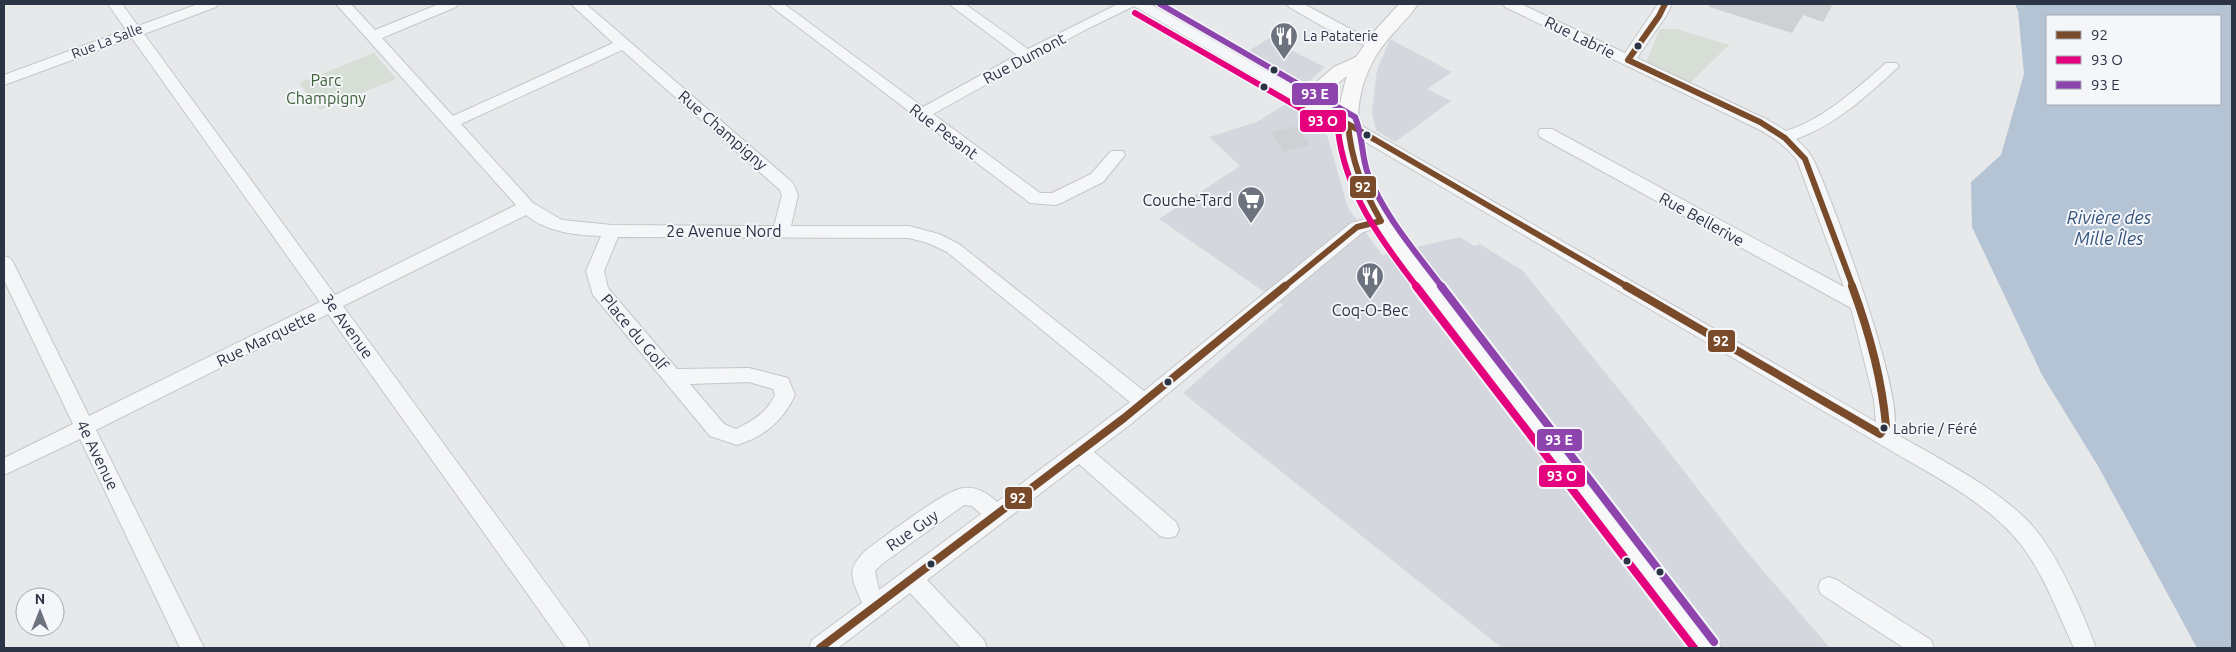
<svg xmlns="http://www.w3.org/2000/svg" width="2236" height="652" font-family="Ubuntu,sans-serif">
<rect width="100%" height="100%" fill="#e6e8ea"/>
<path fill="#d4d7dd" d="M1275,34L1289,41L1283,46L1325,67L1304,86L1273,72L1244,54Z
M1390,39L1452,72L1427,89L1451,101L1395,142L1376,130L1372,112L1377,70Z
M1287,103L1325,128L1348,208L1382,255L1460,237L1474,246L1480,244L1523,271L1659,439L1747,552L1830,648H1502L1183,393L1283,305L1159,219L1240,166L1209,137L1257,122Z"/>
<path fill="#d6ded6" d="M1660,29H1676L1729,45L1689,84L1651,66L1647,60Z
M374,53L396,79L320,110L299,83Z"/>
<path fill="#b4c4d5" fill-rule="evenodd" d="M2015,4H2232V648H2197L2098,466L2042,375L1972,227L1971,182L2001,155L2024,74L2018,11ZM2047,16H2220V104H2047Z"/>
<path fill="#ced0d3" d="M1709,4H1833L1823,22L1803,15L1792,33L1709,7Z
M1298,126L1310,145L1283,152L1271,132Z"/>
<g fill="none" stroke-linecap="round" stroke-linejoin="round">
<g stroke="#c4c6c8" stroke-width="2">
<path id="minor" d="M108,4H122L138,26L198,4H218L216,7L144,34L335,295L516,205L336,4H351L375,30L439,4H458L456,7L382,38L453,116L613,43L571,4H586L793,183L798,195L791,226H909L939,234L959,244L1144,391L1351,223L1381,215L1387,217L1390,221L1387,225L1363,232L1131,424L1094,452L1176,522L1179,529L1176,536L1168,538L1160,536L1079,464L927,580L984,640L987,648H961L910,593L838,648H809L812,640L862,603C852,578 845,571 866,550C886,536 943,491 963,488C976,486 988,493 997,502L1130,402L947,252L928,243L909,238L618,237L604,271L608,288L677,369L749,368L788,378L795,395C782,422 765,436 737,445L710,436L593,295L586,271L601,236C574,235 547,232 526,215L343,306L587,640L590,648H566L328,314L96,430L204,648H180L80,439L4,475V458L73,424L4,280V256L10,258L13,262L89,416L320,302L132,38L4,85V75L126,30ZM622,50L780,190L782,195L774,226L612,225L562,220L533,203L461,124ZM749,382L773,389L775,395C767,412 753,421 736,429L724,424L690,384ZM964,505L972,506L981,514L879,590L875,571L882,564Z
M768,4H784L923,107L1017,55L949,4H965L1028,49L1118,4H1150L1876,422L1874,400L1851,308L1540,137L1538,133L1540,129H1552L1844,287L1797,160C1786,146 1772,136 1756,128L1505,7L1503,4H1521L1625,53L1658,4H1672L1666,16L1637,58L1768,120L1786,131C1824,119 1856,89 1886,63H1896L1899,66L1896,69C1867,96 1834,126 1796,139C1802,145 1809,151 1813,159C1831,195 1908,404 1893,432C1937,458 1987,482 2025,518C2056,548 2081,608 2096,648H2074C2058,614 2045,576 2022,546C1987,500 1922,470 1873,440L1134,6L1083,31L933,114L1040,193H1052L1091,174L1111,151H1123L1125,155L1103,182L1061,203L1055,205L1030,203Z
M1287,4H1304L1354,31L1379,40L1381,43L1379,46C1360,51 1307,17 1289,7Z
M1829,577L1837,580L1931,640L1934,648H1904L1821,594L1818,587L1821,580Z"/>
</g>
<g stroke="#c2c5c8" stroke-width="2">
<path id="major" d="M1399,4H1418C1406,22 1388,36 1377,54C1336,121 1369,189 1410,245L1716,638L1721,648H1689L1381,237C1347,182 1326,141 1347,76L1312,104L1305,106L1298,104L1295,100L1334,67L1356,57L1373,33Z"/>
</g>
<use href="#minor" fill="#f5f6f7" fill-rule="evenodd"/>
<use href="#major" fill="#f8f8f8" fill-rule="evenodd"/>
<g stroke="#f4f6f9" stroke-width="9">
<path id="bus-1-far1" d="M1665,4L1659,16L1628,60L1760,122L1785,138L1805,159L1853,287
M1284,287L1357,227L1381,221C1363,190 1351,160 1348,124L1628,287"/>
</g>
<g stroke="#f4f6f9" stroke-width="12">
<path id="bus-1" d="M1626,286L1880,434L1886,426C1882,380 1868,329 1852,286
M820,648L1124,418L1285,286"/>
</g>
<g stroke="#f4f6f9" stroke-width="9">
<path id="bus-2-far1" d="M1135,13L1338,130C1345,192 1380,239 1417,287"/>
</g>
<g stroke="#f4f6f9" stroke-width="12">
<path id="bus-2" d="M1416,286L1694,648"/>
</g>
<g stroke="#f4f6f9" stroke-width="9">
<path id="bus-3-far1" d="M1160,4L1355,117C1363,135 1361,155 1368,174C1384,216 1415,251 1442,287"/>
</g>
<g stroke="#f4f6f9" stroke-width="12">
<path id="bus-3" d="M1441,286L1714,642"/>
</g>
<use href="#bus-1-far1" stroke="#7a4b2a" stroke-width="6"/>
<use href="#bus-1" stroke="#7a4b2a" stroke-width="8"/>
<use href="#bus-2-far1" stroke="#e5007d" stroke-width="6"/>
<use href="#bus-2" stroke="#e5007d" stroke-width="8"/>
<use href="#bus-3-far1" stroke="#8e44ad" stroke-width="6"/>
<use href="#bus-3" stroke="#8e44ad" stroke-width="8"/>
</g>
<defs>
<g id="restaurant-pin" transform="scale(1.4375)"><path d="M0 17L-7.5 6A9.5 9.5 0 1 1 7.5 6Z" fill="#6c737f" stroke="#f4f6f9"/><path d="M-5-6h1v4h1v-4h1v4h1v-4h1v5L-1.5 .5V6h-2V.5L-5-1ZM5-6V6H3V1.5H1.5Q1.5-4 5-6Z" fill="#fff"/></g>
<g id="supermarket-pin" transform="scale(1.4375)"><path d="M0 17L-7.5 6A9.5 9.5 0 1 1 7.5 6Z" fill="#6c737f" stroke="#f4f6f9"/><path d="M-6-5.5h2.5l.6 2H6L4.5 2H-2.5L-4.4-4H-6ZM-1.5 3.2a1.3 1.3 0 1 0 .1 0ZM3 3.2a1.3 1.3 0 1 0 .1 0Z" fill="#fff"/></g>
</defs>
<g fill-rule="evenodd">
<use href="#restaurant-pin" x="1284" y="36"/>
<use href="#supermarket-pin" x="1251" y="200"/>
<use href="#restaurant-pin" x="1370" y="276"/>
</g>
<g fill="#2b3445" stroke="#f4f6f9" stroke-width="2">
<circle cx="1638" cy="46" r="4.5"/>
<circle cx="1274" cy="70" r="4.5"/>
<circle cx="1264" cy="87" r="4.5"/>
<circle cx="1367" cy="135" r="4.5"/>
<circle cx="1168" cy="382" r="4.5"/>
<circle cx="1884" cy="428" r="4.5"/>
<circle cx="1627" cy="561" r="4.5"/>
<circle cx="931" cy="564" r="4.5"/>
<circle cx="1660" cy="572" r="4.5"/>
</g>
<g text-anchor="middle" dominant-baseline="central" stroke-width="4" stroke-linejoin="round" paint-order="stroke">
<g font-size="14" fill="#2b3445" stroke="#f4f6f9" text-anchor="start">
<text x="1303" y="36">La Pataterie</text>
</g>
<g font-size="14" fill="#2b3445" stroke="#f4f6f9">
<text transform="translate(107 41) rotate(-21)">Rue La Salle</text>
</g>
<g font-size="15" fill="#2b3445" stroke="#f4f6f9" text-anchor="start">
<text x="1893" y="428">Labrie / Féré</text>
</g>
<g font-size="16" fill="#2b3445" stroke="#f4f6f9">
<text transform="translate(1580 37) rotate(26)">Rue Labrie</text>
<text transform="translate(1024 58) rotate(-28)">Rue Dumont</text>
<text transform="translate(723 130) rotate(41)">Rue Champigny</text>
<text transform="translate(944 131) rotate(37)">Rue Pesant</text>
<text transform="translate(1702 219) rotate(29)">Rue Bellerive</text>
<text x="724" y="231">2e Avenue Nord</text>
<text transform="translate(348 326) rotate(54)">3e Avenue</text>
<text transform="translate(635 332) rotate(50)">Place du Golf</text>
<text transform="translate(266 338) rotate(-26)">Rue Marquette</text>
<text transform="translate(98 455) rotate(64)">4e Avenue</text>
<text transform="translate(912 530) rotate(-35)">Rue Guy</text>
</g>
<g font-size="16" fill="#3f6138" stroke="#f4f6f9">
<text x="326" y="80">Parc<tspan x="326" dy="18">Champigny</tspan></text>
</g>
<g font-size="16" fill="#2b3445" stroke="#f4f6f9" text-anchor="end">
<text x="1232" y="200">Couche-Tard</text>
<text x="1370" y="310" text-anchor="middle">Coq-O-Bec</text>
</g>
<g font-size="18" font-style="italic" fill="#34527a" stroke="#f4f6f9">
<text x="2109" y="217">Rivière des<tspan x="2109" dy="21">Mille Îles</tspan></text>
</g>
</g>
<g stroke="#f4f6f9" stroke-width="2">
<rect x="1291" y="82" width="48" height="24" rx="5" fill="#8e44ad"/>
<rect x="1299" y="109" width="48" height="24" rx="5" fill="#e5007d"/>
<rect x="1349" y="175" width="28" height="24" rx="5" fill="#7a4b2a"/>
<rect x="1707" y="329" width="29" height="24" rx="5" fill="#7a4b2a"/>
<rect x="1536" y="428" width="47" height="24" rx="5" fill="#8e44ad"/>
<rect x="1538" y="464" width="48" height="24" rx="5" fill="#e5007d"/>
<rect x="1004" y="486" width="29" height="24" rx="5" fill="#7a4b2a"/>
</g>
<g font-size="14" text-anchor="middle" font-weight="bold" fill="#fff">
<text x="1315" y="99">93 E</text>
<text x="1323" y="126">93 O</text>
<text x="1363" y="192">92</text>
<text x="1721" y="346">92</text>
<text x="1559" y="445">93 E</text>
<text x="1562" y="481">93 O</text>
<text x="1018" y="503">92</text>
</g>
<rect width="2236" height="652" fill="none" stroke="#2b3445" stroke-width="10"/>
<rect x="2046" y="15" width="175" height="90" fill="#f4f6f9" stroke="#a4a8b1"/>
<rect x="2056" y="31" width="25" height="8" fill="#7a4b2a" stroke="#a4a8b1"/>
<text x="2091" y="40" font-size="15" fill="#2b3445">92</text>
<rect x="2056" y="56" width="25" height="8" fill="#e5007d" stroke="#a4a8b1"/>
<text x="2091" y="65" font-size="15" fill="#2b3445">93 O</text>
<rect x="2056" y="81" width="25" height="8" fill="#8e44ad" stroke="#a4a8b1"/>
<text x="2091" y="90" font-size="15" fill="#2b3445">93 E</text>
<g transform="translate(40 612)"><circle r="24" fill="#f4f6f9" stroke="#a4a8b1"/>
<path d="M0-4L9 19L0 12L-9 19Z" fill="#6c737f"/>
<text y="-8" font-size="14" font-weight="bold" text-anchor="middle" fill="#2b3445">N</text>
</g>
</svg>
